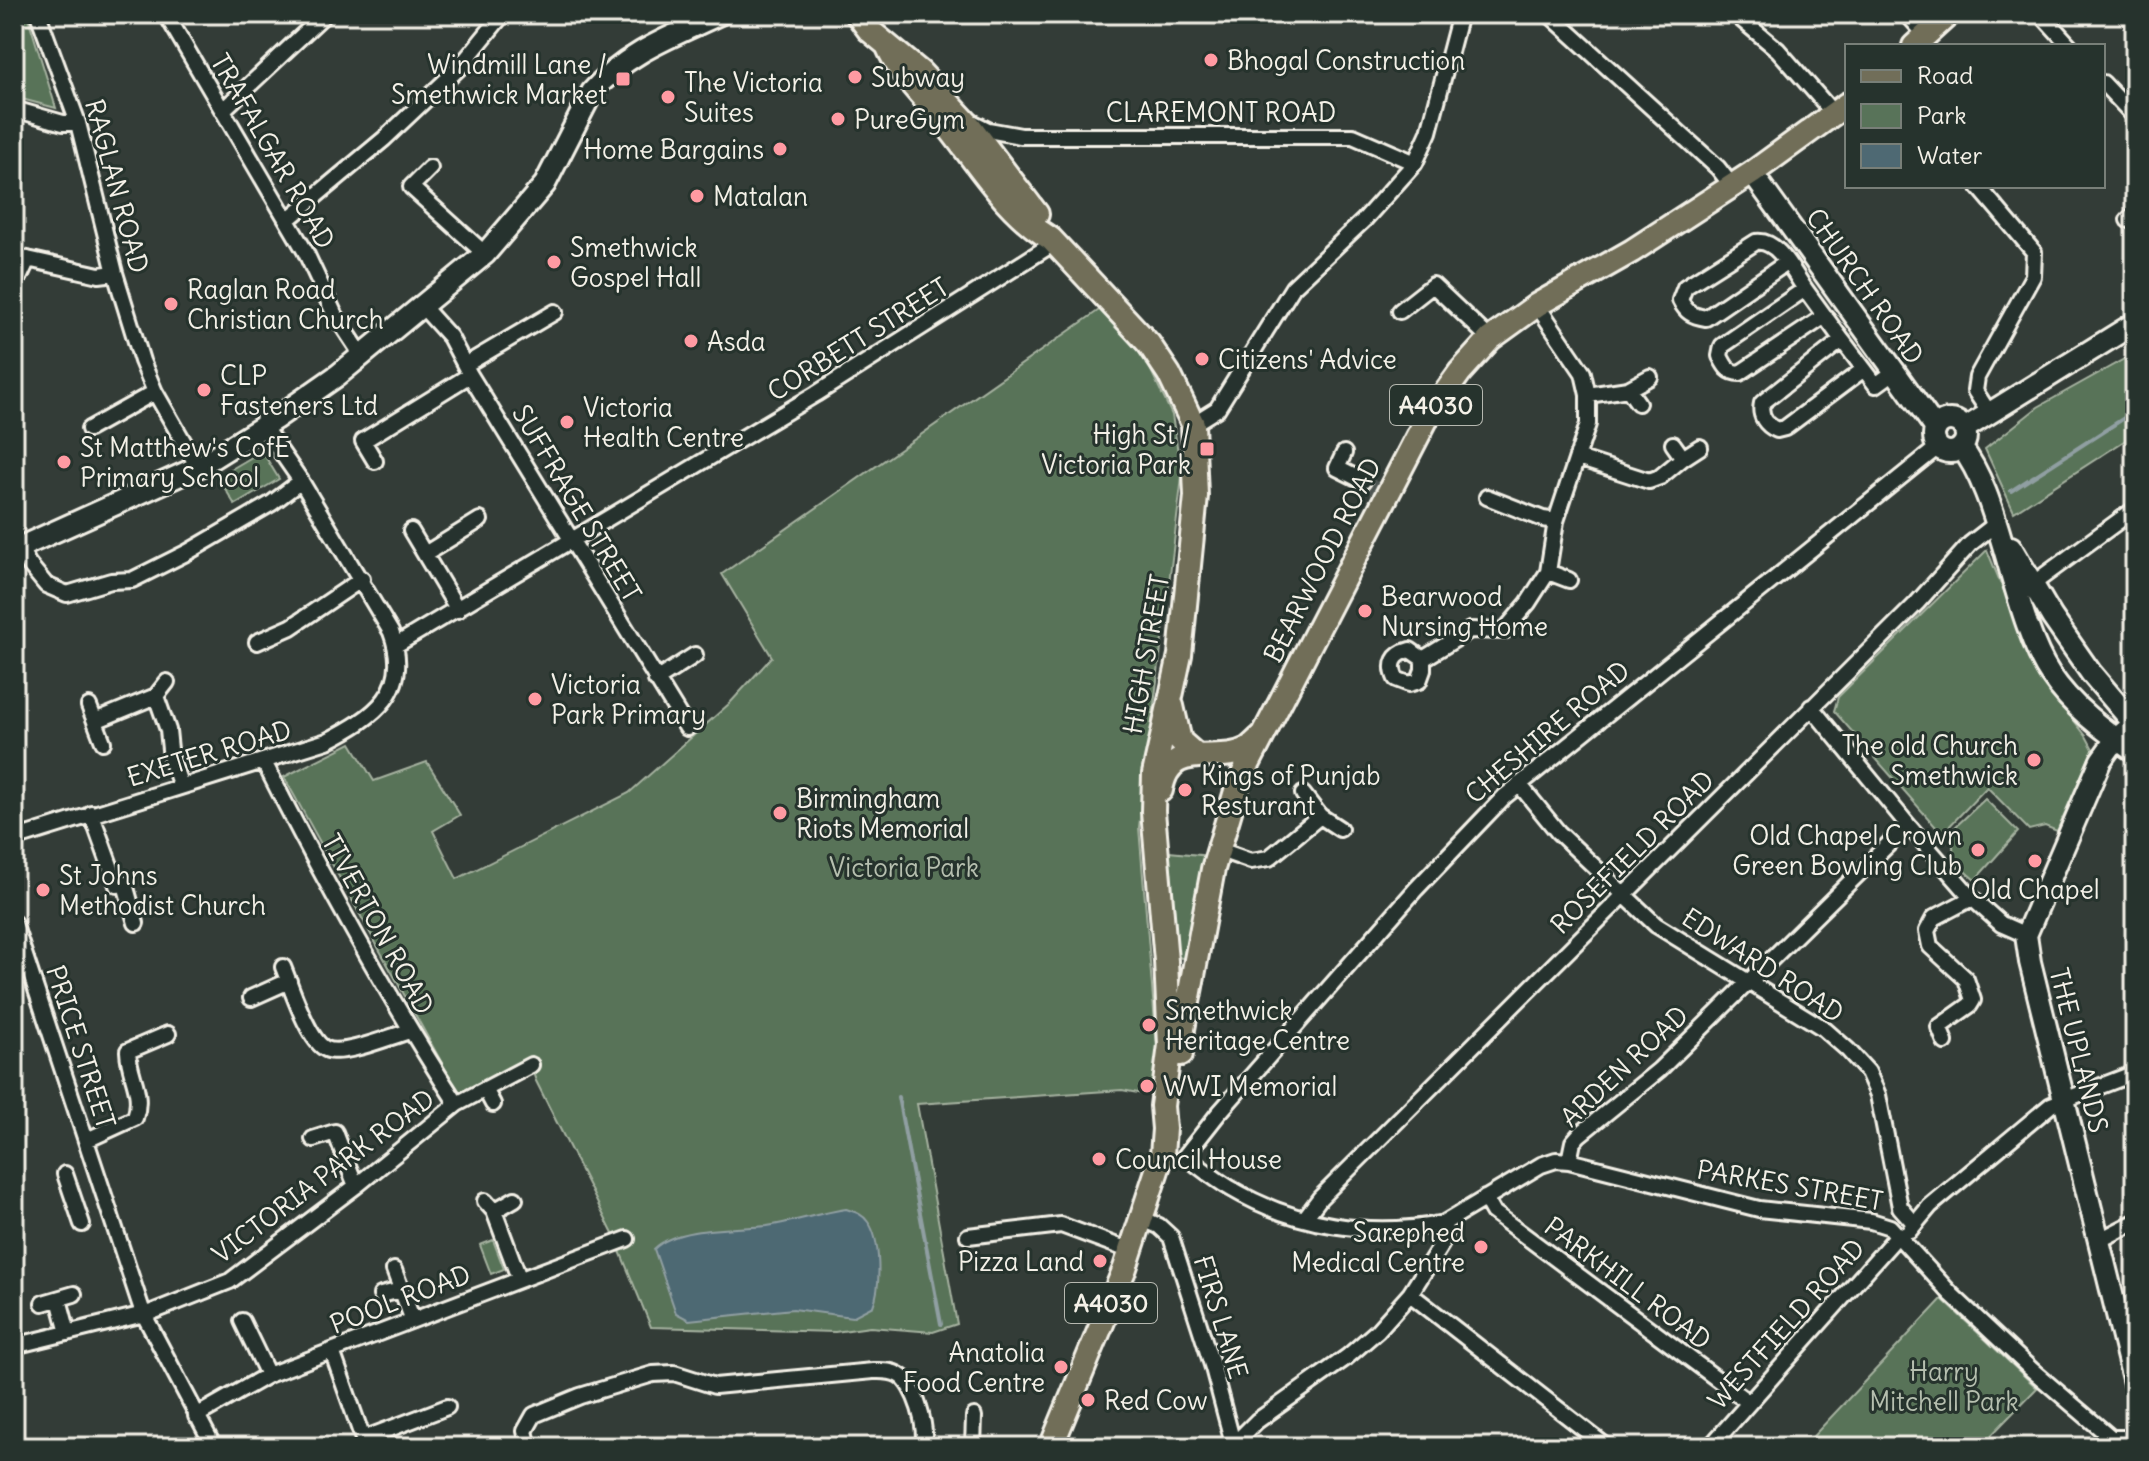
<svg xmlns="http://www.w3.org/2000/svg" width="2149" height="1461" font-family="Delius,sans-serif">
<rect width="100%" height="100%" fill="#333c37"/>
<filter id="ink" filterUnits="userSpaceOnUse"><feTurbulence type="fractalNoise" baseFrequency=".0125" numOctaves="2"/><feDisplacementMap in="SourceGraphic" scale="16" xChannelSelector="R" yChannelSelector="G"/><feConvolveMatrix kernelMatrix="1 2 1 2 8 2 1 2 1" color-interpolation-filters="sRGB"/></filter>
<g filter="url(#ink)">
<path fill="#587359" stroke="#a6b2a0" stroke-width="2" d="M14,14H27L56,108L14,97Z
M1102,308L1147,362L1172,415L1182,477L1139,827L1158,1060L1154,1096L1122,1090L917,1104L957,1324L933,1332L870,1327L835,1332L651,1327L613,1234L536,1081L529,1061L459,1094L284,777L351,743L374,781L427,762L460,815L433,831L457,879L629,793L730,703L772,657L722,574Z
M2135,353V434L2014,512L1985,449L2038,407Z
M262,451L279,479L235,505L218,477Z
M1987,550L2039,676L2086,736L2093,749L2057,831L2045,826L2029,830L1987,787L1942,834L1834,711L1838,697Z
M1985,799L2018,832L1975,880L1954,862L1952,830Z
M1169,852L1210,856L1190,957L1181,958L1174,953Z
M493,1240L504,1269L491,1274L480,1245Z
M1942,1299L2037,1388L1980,1447H1803Z"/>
<path fill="#4e6973" stroke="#909fa2" stroke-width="2" d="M846,1209C855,1212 863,1214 868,1222C881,1239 881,1287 873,1306L852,1317L793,1309L689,1320L676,1313L654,1249C676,1226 737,1229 767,1226C794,1222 819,1213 846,1209Z"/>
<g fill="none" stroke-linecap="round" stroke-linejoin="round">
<path stroke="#909fa2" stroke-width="4" d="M2011,491L2135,411
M898,1097L941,1324"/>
<path stroke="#505752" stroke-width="14" stroke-dasharray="14 7" stroke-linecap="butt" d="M1363,481L1376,489"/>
<g stroke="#f4f1e8" stroke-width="20">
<path id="street" d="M38,14L78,123L115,273L142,361L155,392L198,467
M166,14L305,251L334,313L361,354
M1549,14L1718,168L1732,186
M1735,14L1778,50L1834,114
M1907,14L1926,35
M2041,14L2070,46
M2103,83L2135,117
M14,109L63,123H78
M223,110L325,14
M972,122L988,130L1021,136H1353L1415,163
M430,168L411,187L485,254
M1978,186L2034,252L2033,276L1977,377L1975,391L1990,414
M287,220L384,139L459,68L503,14
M2128,220L2135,214
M14,256L99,275L115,273
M1786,263L1706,318C1692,316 1686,312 1680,300L1685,287L1756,242C1778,239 1793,272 1805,289
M14,282L20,276L28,259
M423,307L450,337L470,375L687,728
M1400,311L1433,285L1490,339
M1825,316L1740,373C1728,373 1725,366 1720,356L1722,346L1805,289L1842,340
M465,365L555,312
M1864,369L1785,428L1777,430C1766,425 1759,416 1762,403L1842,340L1876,385L1894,372
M1628,389L1638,403
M1588,395L1628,389L1650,377
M1193,424L1217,409L1293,287L1364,220L1415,163L1429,132L1460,14
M89,429L155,392
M1344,453L1337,468L1363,481
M1578,458L1649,481L1660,477L1683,458L1673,444
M1683,458L1700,447
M375,461L363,441L470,375
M1487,497L1543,519L1556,521
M411,531L458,610
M20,548L28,563L46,585L67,594L111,581L132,580L188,552L272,503L301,481
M425,554L480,520
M1548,572L1569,580
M2034,583L2135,509
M257,642L291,627L362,579
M396,645L816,394L1054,243
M1423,659L1410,650C1394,654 1389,664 1396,679L1409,684L1419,681L1423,670V659L1470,630L1504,631L1528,603L1548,572L1556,521L1588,424V395L1583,373L1537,305
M656,680L695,655
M156,696L168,730L171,759L181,786
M89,706L103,742
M1811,707L1908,825L1972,898L2001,924L2026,935
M95,721L156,696L167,682
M264,762C323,879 386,994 457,1104
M1519,784L1558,832L1656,925L1823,1028L1848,1050L1868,1072L1878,1095L1900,1207L1915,1224
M1303,794L1320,816L1340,829
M91,813L117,885L125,884L136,923
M14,839L327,741C374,717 413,691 391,632L301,481L263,426L264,413
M1217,849L1251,861L1269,858L1320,816
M14,923L143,1313L214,1447
M283,967C291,986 308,1041 326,1049C343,1057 391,1036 410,1031
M251,998L289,981
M1945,1042L1939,1027L1970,1005L1973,1000L1966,979L1930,946L1927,931L1934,918L1972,898
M485,1089L493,1104
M313,1139L335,1132L356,1186
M87,1140L135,1118C144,1092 129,1077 128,1051L168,1034
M1185,1156L1218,1114L1416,889L1504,797L1938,447
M1185,1156C1200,1167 1214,1179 1230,1188C1294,1226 1371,1238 1444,1223
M1569,1161L1759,1209L1871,1221L1890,1227L1952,1295L2032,1370L2122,1447
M65,1174L82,1224
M1485,1198L1493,1212L1748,1402
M485,1201L494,1211L519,1278
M494,1211L515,1199
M1305,1218L1320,1198L1917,603L1970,544L1997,523
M1143,1219L1159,1226L1171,1237L1213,1368L1234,1447
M1910,1230L1930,1206L2051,1105L2135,1073
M968,1236L1061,1225L1131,1251
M2100,1240L2135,1222
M394,1270L412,1318
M1410,1294L1607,1447
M381,1295L401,1290
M59,1299L68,1333
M43,1303L74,1294
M242,1321L268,1375
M14,1346L152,1312L230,1281L356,1186L457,1104L531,1065
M332,1351L363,1439L447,1407
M196,1416L268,1375L627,1239
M2115,1438H2130L2135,1434
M529,1447L525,1431L534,1415L580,1396L653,1374L674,1373L715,1386L873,1371C882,1371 891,1370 899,1375C915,1384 929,1430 922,1447
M973,1447L974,1416
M1231,1447L1257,1421L1347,1357L1377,1331L1410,1294L1441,1245L1445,1234L1444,1223L1541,1165L1556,1160L1569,1161L1573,1142L1579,1135L1659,1070L1908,825
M1710,1447L1899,1234"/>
</g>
<g stroke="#f4f1e8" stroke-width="26">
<path id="secondary" d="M1752,173L1936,429
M1934 436a16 16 0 1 1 32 0a16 16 0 1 1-32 0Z
M1964,429L2135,323
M1961,447C1981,472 1993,511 2002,542C2014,581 2028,641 2050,674C2072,707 2103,730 2135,752
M2011,547L2052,617L2091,673L2135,725
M14,550L198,467L275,419L338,375L485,254L545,184L592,92C625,53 675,35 720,14
M2134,724L2116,739L2101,760L2026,935L2030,962L2135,1387"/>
</g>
<g stroke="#f4f1e8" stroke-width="28">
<path id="primary" d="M857,14L869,30L920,72L970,126L1037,214
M887,45C900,76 925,98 946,124C978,164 1006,212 1051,239L1149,344L1169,374L1193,424L1196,496L1180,655L1154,774L1153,811L1166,961L1170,1045L1162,1106L1164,1129L1162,1155L1125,1268L1051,1447
M1914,46L1949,14
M1172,706L1180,741L1196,755
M1161,790C1170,737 1216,766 1247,749C1252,746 1257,740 1262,736
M1181,1054L1183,1029L1213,869L1238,784L1427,418L1460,372L1490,339L1537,305L1632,251L1752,173L1847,104"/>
</g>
<use href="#street" stroke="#26332d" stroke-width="14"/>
<use href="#secondary" stroke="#26332d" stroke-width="20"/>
<use href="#primary" stroke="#716e59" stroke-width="22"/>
</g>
</g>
<g fill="#ff9aa2" stroke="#26332d" stroke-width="3">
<circle cx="1211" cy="60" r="8"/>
<circle cx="855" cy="77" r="8"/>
<rect x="615" y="71" width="16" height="16" rx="4"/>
<circle cx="668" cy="97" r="8"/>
<circle cx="838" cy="119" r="8"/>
<circle cx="780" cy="149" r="8"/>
<circle cx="697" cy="196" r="8"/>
<circle cx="554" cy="262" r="8"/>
<circle cx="171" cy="304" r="8"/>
<circle cx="691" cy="341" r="8"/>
<circle cx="1202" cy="359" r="8"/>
<circle cx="204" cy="390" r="8"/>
<circle cx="567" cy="422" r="8"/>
<rect x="1199" y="441" width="16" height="16" rx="4"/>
<circle cx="64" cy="462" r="8"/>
<circle cx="1365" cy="611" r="8"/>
<circle cx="535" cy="699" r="8"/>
<circle cx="2034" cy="760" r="8"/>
<circle cx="1185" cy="790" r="8"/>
<circle cx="780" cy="813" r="8"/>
<circle cx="1978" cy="850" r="8"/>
<circle cx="2035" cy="861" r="8"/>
<circle cx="43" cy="890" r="8"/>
<circle cx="1149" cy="1025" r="8"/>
<circle cx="1147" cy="1086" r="8"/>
<circle cx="1099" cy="1159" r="8"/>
<circle cx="1481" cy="1247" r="8"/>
<circle cx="1100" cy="1261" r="8"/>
<circle cx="1061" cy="1367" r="8"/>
<circle cx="1088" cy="1400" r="8"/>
</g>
<g text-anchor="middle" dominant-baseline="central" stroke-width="6" stroke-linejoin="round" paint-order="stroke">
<g fill="#26332d" stroke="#b6b8b0" stroke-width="2">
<rect x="1390" y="385" width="92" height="40" rx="6"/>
<rect x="1065" y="1283" width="92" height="40" rx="6"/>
</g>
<g font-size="24" font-weight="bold" fill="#f4f1e8">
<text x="1436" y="405">A4030</text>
<text x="1111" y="1303">A4030</text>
</g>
<g font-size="26" fill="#f4f1e8" stroke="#26332d" text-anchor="start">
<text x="1227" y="60">Bhogal Construction</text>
<text x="607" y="64" text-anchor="end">Windmill Lane /<tspan x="607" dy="30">Smethwick Market</tspan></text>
<text x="871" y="77">Subway</text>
<text x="684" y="82">The Victoria<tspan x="684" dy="30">Suites</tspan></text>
<text x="854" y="119">PureGym</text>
<text x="764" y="149" text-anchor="end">Home Bargains</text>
<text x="713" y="196">Matalan</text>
<text x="570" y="247">Smethwick<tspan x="570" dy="30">Gospel Hall</tspan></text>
<text x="187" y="289">Raglan Road<tspan x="187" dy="30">Christian Church</tspan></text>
<text x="707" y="341">Asda</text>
<text x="1218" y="359">Citizens' Advice</text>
<text x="220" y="375">CLP<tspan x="220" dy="30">Fasteners Ltd</tspan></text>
<text x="583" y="407">Victoria<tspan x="583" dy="30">Health Centre</tspan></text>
<text x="1191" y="434" text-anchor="end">High St /<tspan x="1191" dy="30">Victoria Park</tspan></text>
<text x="80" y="447">St Matthew's CofE<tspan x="80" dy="30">Primary School</tspan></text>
<text x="1381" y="596">Bearwood<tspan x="1381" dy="30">Nursing Home</tspan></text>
<text x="551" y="684">Victoria<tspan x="551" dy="30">Park Primary</tspan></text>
<text x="2018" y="745" text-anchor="end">The old Church<tspan x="2018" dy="30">Smethwick</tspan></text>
<text x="1201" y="775">Kings of Punjab<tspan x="1201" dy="30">Resturant</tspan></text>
<text x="796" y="798">Birmingham<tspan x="796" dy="30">Riots Memorial</tspan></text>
<text x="1962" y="835" text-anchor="end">Old Chapel Crown<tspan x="1962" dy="30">Green Bowling Club</tspan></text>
<text x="59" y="875">St Johns<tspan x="59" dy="30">Methodist Church</tspan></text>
<text x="2035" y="889" text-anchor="middle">Old Chapel</text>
<text x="1165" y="1010">Smethwick<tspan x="1165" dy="30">Heritage Centre</tspan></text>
<text x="1163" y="1086">WWI Memorial</text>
<text x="1115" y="1159">Council House</text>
<text x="1465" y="1232" text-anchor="end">Sarephed<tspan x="1465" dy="30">Medical Centre</tspan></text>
<text x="1084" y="1261" text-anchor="end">Pizza Land</text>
<text x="1045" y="1352" text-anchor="end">Anatolia<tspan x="1045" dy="30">Food Centre</tspan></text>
<text x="1104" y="1400">Red Cow</text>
</g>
<g font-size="26" fill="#f4f1e8" stroke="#26332d">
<text x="1221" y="112">CLAREMONT ROAD</text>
<text transform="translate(273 151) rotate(60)">TRAFALGAR ROAD</text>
<text transform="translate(117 186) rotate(75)">RAGLAN ROAD</text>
<text transform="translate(1865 286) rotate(55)">CHURCH ROAD</text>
<text transform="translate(858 339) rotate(-32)">CORBETT STREET</text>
<text transform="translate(577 503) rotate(59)">SUFFRAGE STREET</text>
<text transform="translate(1322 560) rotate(-63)">BEARWOOD ROAD</text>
<text transform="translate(1146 654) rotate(-80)">HIGH STREET</text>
<text transform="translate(1547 732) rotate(-40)">CHESHIRE ROAD</text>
<text transform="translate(209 753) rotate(-17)">EXETER ROAD</text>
<text transform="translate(1632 852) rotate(-45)">ROSEFIELD ROAD</text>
<text transform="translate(378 924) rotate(61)">TIVERTON ROAD</text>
<text transform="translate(1763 965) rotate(33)">EDWARD ROAD</text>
<text transform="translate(81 1047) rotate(72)">PRICE STREET</text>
<text transform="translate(2079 1050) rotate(76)">THE UPLANDS</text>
<text transform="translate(1624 1066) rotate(-43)">ARDEN ROAD</text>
<text transform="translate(323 1176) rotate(-37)">VICTORIA PARK ROAD</text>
<text transform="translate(1790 1185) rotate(10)">PARKES STREET</text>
<text transform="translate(1628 1283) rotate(37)">PARKHILL ROAD</text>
<text transform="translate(400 1299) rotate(-21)">POOL ROAD</text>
<text transform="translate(1221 1317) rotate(73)">FIRS LANE</text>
<text transform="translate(1786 1324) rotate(-48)">WESTFIELD ROAD</text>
</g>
<g font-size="26" fill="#b6bfaf" stroke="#26332d">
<text x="904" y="867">Victoria Park</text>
<text x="1944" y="1371">Harry<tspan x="1944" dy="30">Mitchell Park</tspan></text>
</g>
</g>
<rect width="2149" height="1461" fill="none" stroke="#26332d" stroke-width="48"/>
<rect x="24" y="24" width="2101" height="1413" fill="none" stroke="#f4f1e8" stroke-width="3" filter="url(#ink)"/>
<rect x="1845" y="44" width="260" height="144" fill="#26332d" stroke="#787f78" stroke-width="2"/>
<rect x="1861" y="70" width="40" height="12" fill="#716e59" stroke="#787f78" stroke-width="2"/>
<text x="1917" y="84" font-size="24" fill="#f4f1e8">Road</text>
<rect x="1861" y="104" width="40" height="24" fill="#587359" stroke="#787f78" stroke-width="2"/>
<text x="1917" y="124" font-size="24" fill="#f4f1e8">Park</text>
<rect x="1861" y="144" width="40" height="24" fill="#4e6973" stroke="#787f78" stroke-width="2"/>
<text x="1917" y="164" font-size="24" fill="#f4f1e8">Water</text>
</svg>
